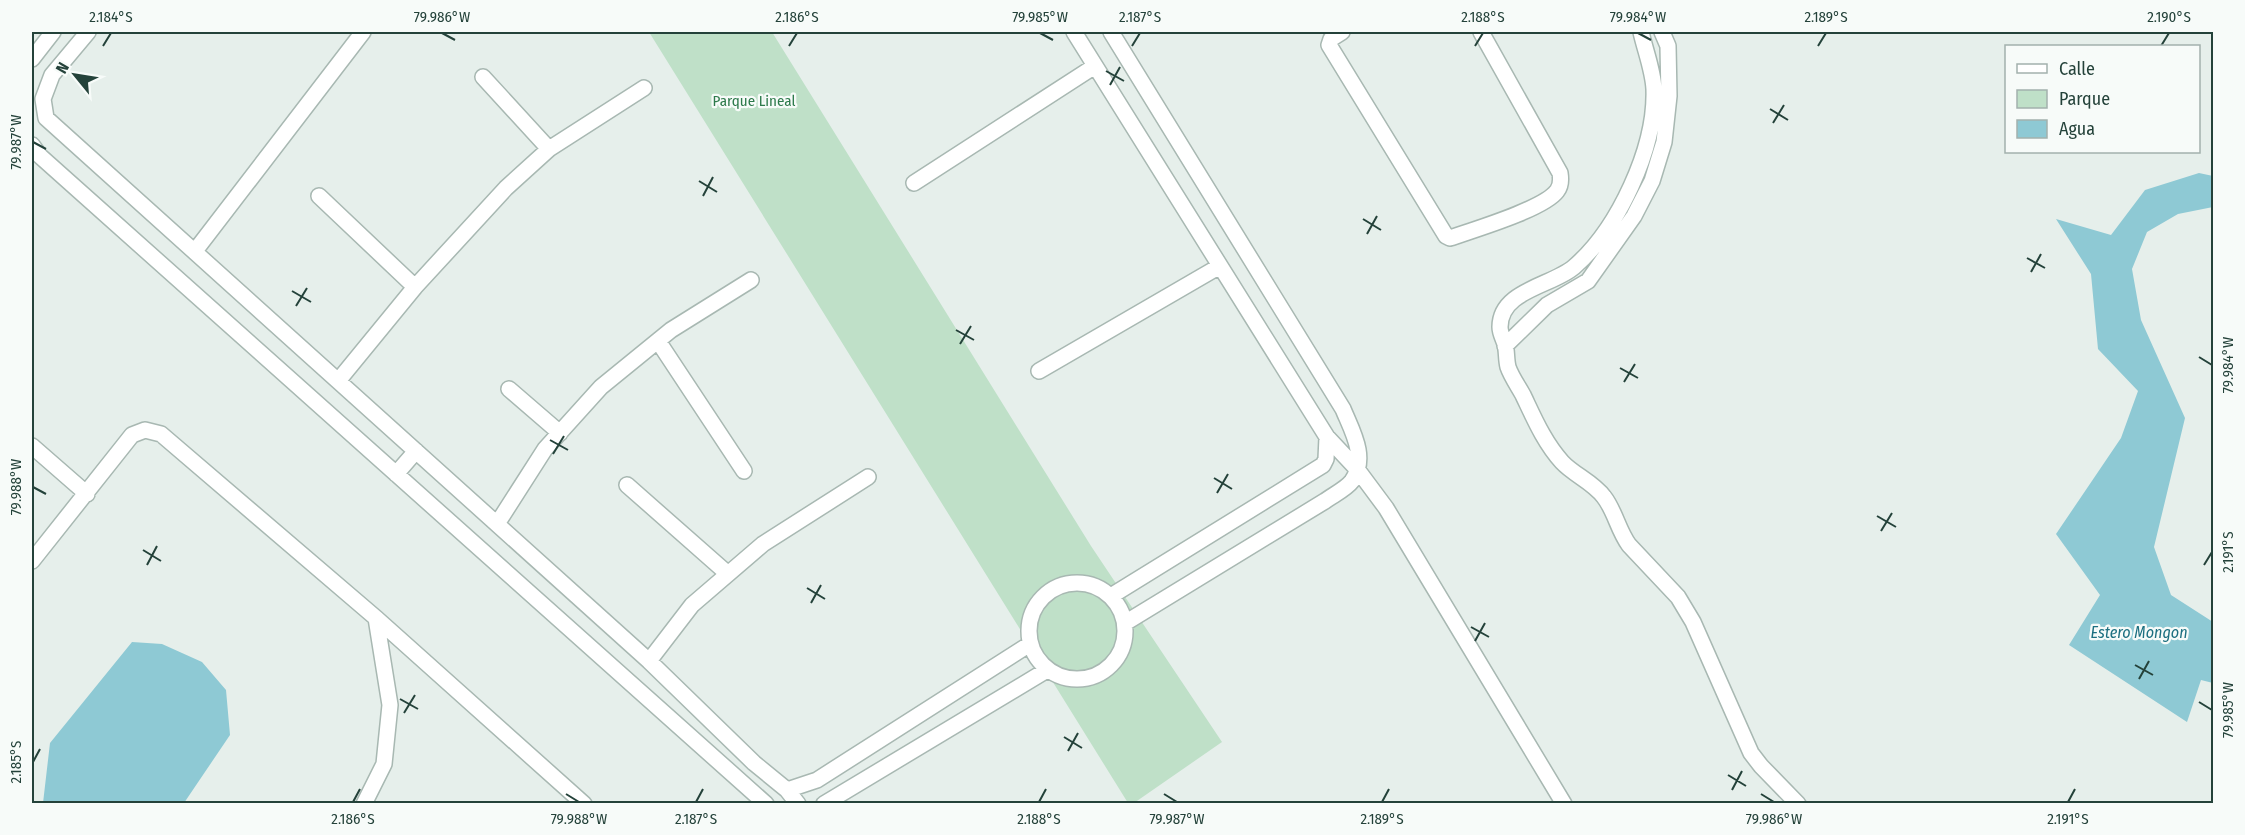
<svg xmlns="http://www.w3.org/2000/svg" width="2245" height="835" font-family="'Fira Sans Condensed',sans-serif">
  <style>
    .green { fill: #bfe0c8 }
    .water { fill: #8ec9d4 }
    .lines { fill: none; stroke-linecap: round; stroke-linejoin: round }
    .street-casing { stroke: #a8b8b2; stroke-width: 18 }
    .street { stroke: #fff; stroke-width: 15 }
    .ticks { fill: none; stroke: #24423a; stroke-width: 2 }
    .labels { text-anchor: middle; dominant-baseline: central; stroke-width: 4.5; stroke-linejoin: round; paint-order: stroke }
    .park-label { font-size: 15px; fill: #2d7a4b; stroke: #f7fbf9 }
    .water-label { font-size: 16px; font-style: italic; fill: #1c6f80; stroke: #f7fbf9 }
    .neatline { fill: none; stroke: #24423a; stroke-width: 2 }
    .ticks-label { font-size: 15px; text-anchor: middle; fill: #24423a }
  </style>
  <rect width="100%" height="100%" fill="#e6efeb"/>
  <path class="green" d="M649,32H772L1091,546L1222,742L1134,803H1128Z"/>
  <path class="water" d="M2199,173L2213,176V207L2178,214L2147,232L2132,269L2141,320L2185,418L2154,547L2171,595L2213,622V683L2201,680L2187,722L2069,645L2100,595L2056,534L2121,438L2138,391L2098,349L2091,274L2056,219L2111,235L2145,190Z
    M132,642L162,644L202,662L226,690L230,735L184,803H43L50,743Z"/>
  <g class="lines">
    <g class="street-casing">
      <path id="street" d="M88,32L52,75L43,99L46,118L649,661L754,763L787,790L817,780L1030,644
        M1074,32L1327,437L1326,459L1323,465L1111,596
        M1111,32L1343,409C1352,431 1368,457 1352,481C1346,489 1333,495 1325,501L1125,623
        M1342,32L1331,39L1329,45L1446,236L1450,238C1473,230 1544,209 1557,191C1561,186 1561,179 1560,173L1481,32
        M1641,32C1645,50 1653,70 1654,89C1656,148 1618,229 1574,267C1552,286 1500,290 1500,327C1500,333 1503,338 1505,344C1507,351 1506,359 1508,367C1511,376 1518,386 1523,395C1534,418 1544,442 1562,462C1574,475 1593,482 1604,497C1615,511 1618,530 1629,545L1678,597L1693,622L1751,753L1761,766L1798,804
        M32,59L53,32
        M483,77L549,149
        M32,145L40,156L766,804
        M914,183L1095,66
        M319,196L415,287
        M195,251L363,32
        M658,341L744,471
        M1505,346L1547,305L1588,281L1634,216L1652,181L1664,142L1669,96L1668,46L1662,32
        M1039,371L1220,266
        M338,381L415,287L506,188L549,149L644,88
        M509,389L560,433
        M1327,437L1357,469L1386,508L1564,804
        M32,446L87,494
        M396,474L416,451
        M627,485L728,574
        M497,524L545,449L601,387L671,330L751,280
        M32,561L132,435L145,430L161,434L376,618L584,804
        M1029 631a48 48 0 1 1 96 0a48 48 0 1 1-96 0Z
        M649,661L692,605L763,544L868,477
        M787,790L798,804
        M364,804L384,764L390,705L376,618
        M824,804L1047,670"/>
    </g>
    <use href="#street" class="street"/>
  </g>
  <path class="ticks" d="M442,33L455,40M1040,33L1053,40M1638,33L1651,40M103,46L111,33M789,46L797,33M1132,46L1140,33M1475,46L1483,33M1818,46L1826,33M2161,46L2169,33M1106,71L1124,81M1110,85L1120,67M1770,109L1788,120M1773,123L1784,105M33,142L46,149M699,181L717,192M703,196L713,177M1363,219L1381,230M1367,234L1377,216M2027,258L2045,268M2031,272L2041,254M292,291L311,302M296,306L307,288M956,330L974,340M960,344L971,326M2199,357L2212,365M1620,368L1638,378M1624,382L1635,364M550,440L568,450M553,454L564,436M1214,478L1232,489M33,487L46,494M1217,493L1228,474M1877,516L1896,527M1881,531L1892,513M143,550L161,561M147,565L157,546M2204,565L2212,552M807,588L825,599M811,603L821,585M1471,627L1489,637M1475,641L1485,623M2135,665L2153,675M2139,679L2149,661M400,699L418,709M2199,702L2212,710M404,713L415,695M1064,737L1082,748M1068,751L1078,733M33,762L40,749M1728,775L1746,786M1732,790L1742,771M566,794L579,802M1164,794L1177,802M1761,794L1774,802M353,802L360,789M696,802L703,789M1039,802L1046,789M1382,802L1389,789M2068,802L2075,789"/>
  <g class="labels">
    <g class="park-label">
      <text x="754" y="101">Parque Lineal</text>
    </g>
    <g class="water-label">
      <text x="2139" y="632">Estero Mongon</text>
    </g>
  </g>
  <rect width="2245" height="835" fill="none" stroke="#f7fbf9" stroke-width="66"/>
  <rect x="2005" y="45" width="195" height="108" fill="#f7fbf9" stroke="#a3b1ad" stroke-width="1.5"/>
  <rect x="2017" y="64" width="30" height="9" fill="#ffffff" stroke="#a3b1ad" stroke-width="1.5"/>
  <text x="2059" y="75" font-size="18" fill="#24423a">Calle</text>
  <rect x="2017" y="90" width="30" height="18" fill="#bfe0c8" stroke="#a3b1ad" stroke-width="1.5"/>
  <text x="2059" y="105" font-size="18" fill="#24423a">Parque</text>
  <rect x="2017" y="120" width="30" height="18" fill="#8ec9d4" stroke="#a3b1ad" stroke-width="1.5"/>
  <text x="2059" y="135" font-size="18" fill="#24423a">Agua</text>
  <g transform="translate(75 75) rotate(300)" stroke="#f7fbf9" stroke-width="4.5" paint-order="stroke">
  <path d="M0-4.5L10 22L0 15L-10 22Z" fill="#24423a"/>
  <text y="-9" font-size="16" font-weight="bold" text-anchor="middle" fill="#24423a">N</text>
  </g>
  <rect x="33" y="33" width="2179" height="769" class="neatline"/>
  <g class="ticks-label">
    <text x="111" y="22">2.184°S</text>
    <text x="442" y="22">79.986°W</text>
    <text x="797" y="22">2.186°S</text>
    <text x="1040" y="22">79.985°W</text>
    <text x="1140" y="22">2.187°S</text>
    <text x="1483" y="22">2.188°S</text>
    <text x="1638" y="22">79.984°W</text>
    <text x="1826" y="22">2.189°S</text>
    <text x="2169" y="22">2.190°S</text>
    <text transform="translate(16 142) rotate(-90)" y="5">79.987°W</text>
    <text transform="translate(2228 365) rotate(-90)" y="5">79.984°W</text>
    <text transform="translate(16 487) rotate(-90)" y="5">79.988°W</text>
    <text transform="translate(2228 552) rotate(-90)" y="5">2.191°S</text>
    <text transform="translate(2228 710) rotate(-90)" y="5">79.985°W</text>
    <text transform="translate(16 762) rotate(-90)" y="5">2.185°S</text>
    <text x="353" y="824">2.186°S</text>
    <text x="579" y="824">79.988°W</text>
    <text x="696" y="824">2.187°S</text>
    <text x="1039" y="824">2.188°S</text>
    <text x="1177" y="824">79.987°W</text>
    <text x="1382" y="824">2.189°S</text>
    <text x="1774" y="824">79.986°W</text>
    <text x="2068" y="824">2.191°S</text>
  </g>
</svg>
